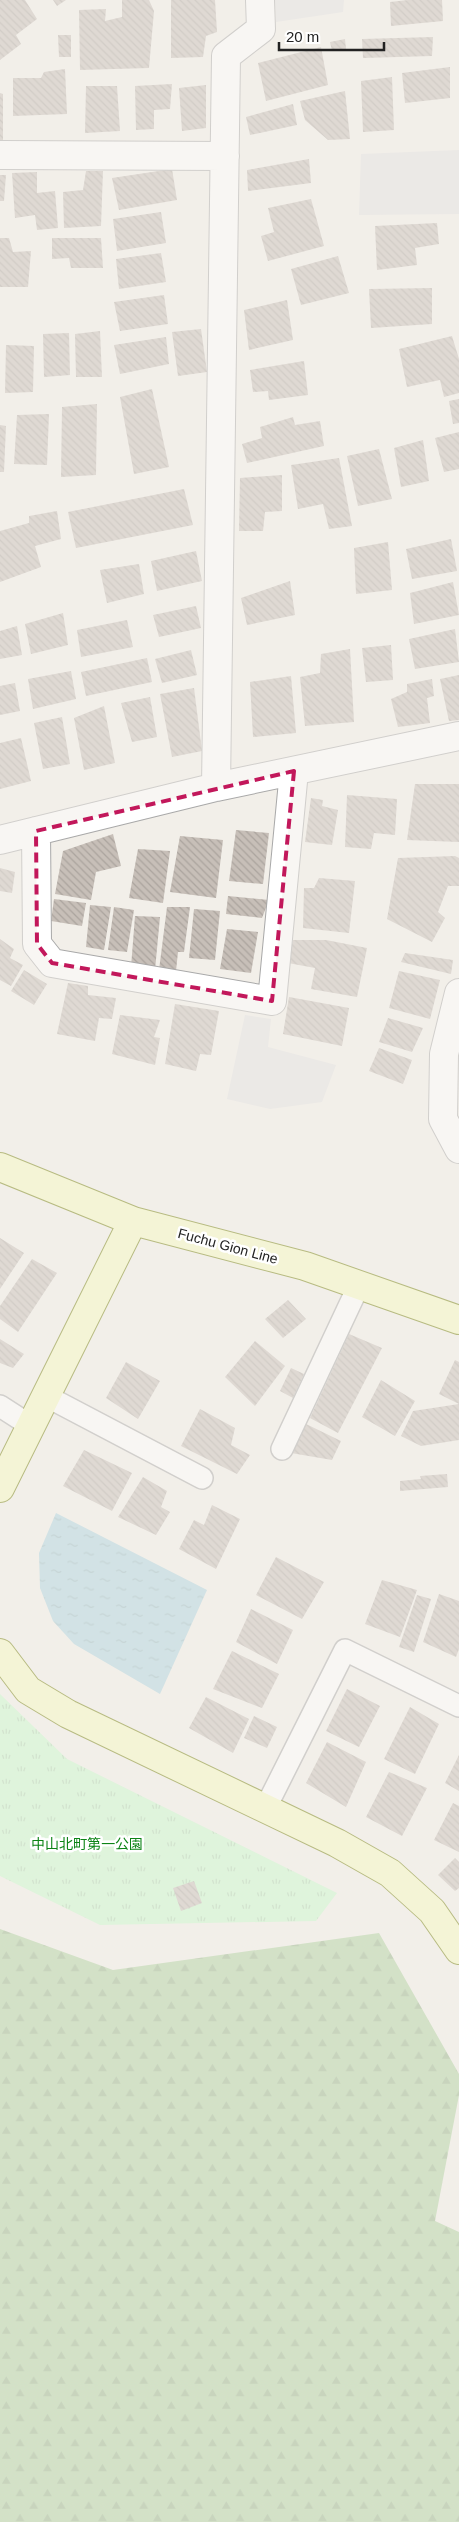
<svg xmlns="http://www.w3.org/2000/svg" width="459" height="2522" font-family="Helvetica,'Noto Sans JP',sans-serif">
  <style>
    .forest { fill: url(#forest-firs) }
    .park { fill: url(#park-tufts) }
    .parking { fill: #e2e2e2 }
    .water { fill: url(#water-ripples) }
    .building { fill: url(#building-back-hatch) }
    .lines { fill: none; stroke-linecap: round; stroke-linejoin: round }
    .lane-casing { stroke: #a9a9a9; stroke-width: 24 }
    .street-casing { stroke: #a9a9a9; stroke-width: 30 }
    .secondary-casing { stroke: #707d05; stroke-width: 30 }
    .lane { stroke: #fff; stroke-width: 21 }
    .street { stroke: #fff; stroke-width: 28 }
    .secondary { stroke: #f7fabf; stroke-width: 28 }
    .marked { fill: none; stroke: #c2185b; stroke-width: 4; stroke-dasharray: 10 6; stroke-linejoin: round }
    .labels { text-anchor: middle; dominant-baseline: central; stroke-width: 5; stroke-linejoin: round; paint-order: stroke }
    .street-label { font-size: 14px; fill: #222; stroke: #fff }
    .park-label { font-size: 14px; fill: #0c8416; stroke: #fff }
  </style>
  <defs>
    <pattern id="forest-firs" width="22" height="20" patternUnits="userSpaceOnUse" patternTransform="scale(1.25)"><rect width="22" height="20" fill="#add19e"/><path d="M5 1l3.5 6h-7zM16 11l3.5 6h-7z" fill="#95b388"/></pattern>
    <pattern id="park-tufts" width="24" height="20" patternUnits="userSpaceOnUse" patternTransform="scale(1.25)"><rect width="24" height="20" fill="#c8facc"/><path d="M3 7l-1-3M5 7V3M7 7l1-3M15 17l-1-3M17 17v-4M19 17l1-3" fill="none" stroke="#acd6af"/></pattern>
    <pattern id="water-ripples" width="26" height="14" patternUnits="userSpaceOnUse" patternTransform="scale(1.25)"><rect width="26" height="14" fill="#aad3df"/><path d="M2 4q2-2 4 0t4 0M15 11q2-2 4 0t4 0" fill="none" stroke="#92b5bf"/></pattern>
    <pattern id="building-back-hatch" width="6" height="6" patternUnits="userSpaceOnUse" patternTransform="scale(1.25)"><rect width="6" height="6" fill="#c7bfb8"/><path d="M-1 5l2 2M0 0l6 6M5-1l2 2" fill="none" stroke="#aba49e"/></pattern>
  </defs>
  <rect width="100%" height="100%" fill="#f2efe9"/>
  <path class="forest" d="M0,1929L113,1970L379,1933L459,2074V2095L435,2221L459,2232V2522H0Z"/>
  <path class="park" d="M0,1694L67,1759L337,1893L316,1921L100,1925L0,1876Z"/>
  <path class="parking" d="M275,0H344L343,12L276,22Z
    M459,150V214L359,215L361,154Z
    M245,1015L271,1019L268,1047L336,1065L322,1102L270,1109L227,1099Z"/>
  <path class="water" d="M56,1513L207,1590L160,1694L74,1644L53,1621L40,1588L39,1553Z"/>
  <path class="building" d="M0,0H25L37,19L16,35L21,44L0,60Z
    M53,0H66L57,6Z
    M122,0H149L154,11L149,68L80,70L79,10L106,9L105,21L122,17Z
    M171,0H215L217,32L206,36L203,57L171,58Z
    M408,0H442L443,21L391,26L390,2Z
    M58,35H71V57H59Z
    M433,37L432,56L363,58L362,39Z
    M345,39L346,49L332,51L330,42Z
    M321,47L328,85L266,101L258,63Z
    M450,67V98L405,103L402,73Z
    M65,69L67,114L13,116V78H41L44,72Z
    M392,77L394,130L363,132L361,81Z
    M172,84L170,109L154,110V129L136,130L135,86Z
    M206,85V128L182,131L179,88Z
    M86,86H117L120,131L85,133Z
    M345,91L350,139L328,140L305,120L300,101Z
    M0,93L3,94V141H0Z
    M293,104L297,125L250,135L246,117Z
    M309,159L311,183L248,191L247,170Z
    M172,169L177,200L119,210L112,178Z
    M86,171H103L101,226L64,228L63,192L83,190Z
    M37,172V193L55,191L58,228L37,230L35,215L15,218L12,173Z
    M0,175H6L4,201H0Z
    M311,199L324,246L268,261L261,236L274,232L268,208Z
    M161,212L166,243L117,251L113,219Z
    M437,223L439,244L415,248L417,265L377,270L375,226Z
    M0,238H9L13,252L31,251L28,287H0Z
    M52,238H101L103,268H71L69,258L52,259Z
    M161,253L166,282L119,289L116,259Z
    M338,256L349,293L301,305L291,269Z
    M432,288V324L371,328L369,289Z
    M164,295L168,324L120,331L114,302Z
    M287,300L293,340L249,350L244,310Z
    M201,329L207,372L178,376L172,332Z
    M100,331L102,377H76L75,334Z
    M69,333L70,375L44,377L43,334Z
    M452,336L459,359V393L444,397L440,380L407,387L399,349Z
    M166,337L169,364L120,374L114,345Z
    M6,345L34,346L33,392L5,393Z
    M304,361L308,395L269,400L268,391L253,392L250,370Z
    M152,389L169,467L134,474L120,397Z
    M459,399V423L453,424L449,401Z
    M97,404L96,475L61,477L62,407Z
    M49,414L47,465L14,464L17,415Z
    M293,417L295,425L320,421L324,446L247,463L242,444L262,438L260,427Z
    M0,425L6,426L4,472H0Z
    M459,432V469L444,472L435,438Z
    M423,440L429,481L401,487L394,448Z
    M379,449L392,499L358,506L347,456Z
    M339,458L352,526L329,529L323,504L298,509L291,465Z
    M282,475V511L265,512L263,531H239L240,478Z
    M184,489L193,525L76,548L68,512Z
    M57,511L61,539L35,546L41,567L0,582V531L29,523V516Z
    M451,539L457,571L412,579L406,549Z
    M388,542L392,590L356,594L354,548Z
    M196,551L202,581L157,591L151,561Z
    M139,564L144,594L107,603L100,570Z
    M290,581L295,615L247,625L241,598Z
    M453,582L459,615L414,624L410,593Z
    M196,606L201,628L159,637L153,615Z
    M63,613L68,645L31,654L25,624Z
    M127,620L133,647L81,657L77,630Z
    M17,626L22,655L0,659V631Z
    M455,629L459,662L415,669L409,639Z
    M391,645L393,680L366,682L362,648Z
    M350,649L354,722L305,726L300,677L320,673L321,654Z
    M191,650L197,675L162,683L155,659Z
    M147,658L152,682L86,696L81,672Z
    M71,671L76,699L33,709L28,679Z
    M459,675V720L449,721L440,679Z
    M291,676L296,733L253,737L250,682Z
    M432,679L434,696L427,698L430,723L398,727L391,699L407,692V684Z
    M15,683L20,711L0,715V686Z
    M194,688L202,751L172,757L160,694Z
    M150,697L157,737L132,742L121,703Z
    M104,706L115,763L84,770L74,718Z
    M62,717L70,764L43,769L34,723Z
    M21,738L31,781L0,789V743Z
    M415,784H459V842L407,840Z
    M347,795L397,799L395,835L374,833L371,849L345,847Z
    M311,798L323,800L322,806L338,810L332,845L305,842Z
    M236,830L269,833L263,884L229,881Z
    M113,834L121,866L96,872L91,900L55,894L63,851Z
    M180,836L223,840L216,898L170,892Z
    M138,849L170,851L163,903L129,898Z
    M455,856L459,858V886H448L438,912L445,918L432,942L387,919L398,858Z
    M0,868L15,872L12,893L0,891Z
    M319,878L355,881L349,933L303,928L304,888H314Z
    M228,896L269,900L262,918L226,914Z
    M54,899L86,903L82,926L51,921Z
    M90,905L111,907L104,950L86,947Z
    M114,907L134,910L127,952L108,950Z
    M167,907H190L184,952H178L176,971L159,970Z
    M194,909L220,911L215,960L189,958Z
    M135,916L160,917L155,970L131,967Z
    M227,929L258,932L251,973L220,969Z
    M0,939L14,949L10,958L23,965L11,986L0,980Z
    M293,940H326L367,948L357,997L311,989L315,968L288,963Z
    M405,953L453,960L451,974L401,962Z
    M24,970L47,984L34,1005L11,991Z
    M399,971L440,980L430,1019L389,1008Z
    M68,983L88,986V995L116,998L112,1019L99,1018L95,1041L57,1034Z
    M289,997L349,1008L342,1046L283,1034Z
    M175,1004L219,1011L211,1055L200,1054L196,1071L165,1064Z
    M120,1015L160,1020L154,1037L160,1038L155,1065L112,1054Z
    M388,1018L423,1028L412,1052L379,1042Z
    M379,1048L412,1060L403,1084L369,1071Z
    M0,1238L24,1253L0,1289Z
    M32,1259L57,1273L18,1332L0,1319V1306Z
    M288,1300L306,1319L283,1338L265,1319Z
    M349,1334L382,1348L338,1433L310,1418Z
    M0,1339L24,1354L13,1368L0,1363Z
    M255,1341L285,1366L255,1406L225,1377Z
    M455,1360L459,1362V1404L439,1394Z
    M126,1362L160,1381L138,1419L106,1398Z
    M291,1368L304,1374L293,1398L280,1391Z
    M381,1380L415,1401L395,1436L362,1417Z
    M459,1404V1440L421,1446L401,1436L413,1411Z
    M200,1409L235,1428L231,1445L250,1455L237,1474L181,1446Z
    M304,1423L341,1441L332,1460L291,1453Z
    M84,1450L132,1473L112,1511L63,1486Z
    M447,1474L448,1487L400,1491V1481L421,1479L420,1476Z
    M143,1477L167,1491L161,1507L170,1512L156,1535L118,1517Z
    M212,1505L240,1519L216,1569L179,1549L194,1520L204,1525Z
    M276,1557L324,1582L302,1619L256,1595Z
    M382,1580L417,1590L400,1637L365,1624Z
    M439,1594L459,1601V1649L456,1657L423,1642Z
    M417,1595L431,1599L414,1652L399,1647Z
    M251,1609L293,1630L277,1664L236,1642Z
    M232,1651L279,1674L262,1708L213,1689Z
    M347,1689L380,1706L359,1747L326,1731Z
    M206,1697L249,1719L233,1753L189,1728Z
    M410,1707L439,1724L415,1774L384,1759Z
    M254,1716L277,1727L267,1748L244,1738Z
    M327,1742L366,1762L346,1807L306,1783Z
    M459,1755V1791L445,1783Z
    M389,1772L427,1788L402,1836L366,1817Z
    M453,1803L459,1806V1852L434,1840Z
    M455,1858L459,1862V1888L455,1891L438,1875Z
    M194,1881L202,1903L181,1911L173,1888Z"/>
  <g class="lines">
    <g class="lane-casing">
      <path id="lane" d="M46,1396L202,1478
        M0,1406L31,1426
        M282,1449L359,1285
        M265,1809L345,1650L459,1706"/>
    </g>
    <g class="street-casing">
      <path id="street" d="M0,155L225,156
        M216,787L226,56L261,29L260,0
        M36,831L37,944L52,963L272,1001L294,771
        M0,840L216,787L459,736
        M459,993L444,1054L443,1119L459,1149"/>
    </g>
    <g class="secondary-casing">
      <path id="secondary" d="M0,1167L133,1221L305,1266L459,1320
        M0,1488L133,1221
        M0,1653L28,1690L68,1714L337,1843L390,1873L432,1911L459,1950"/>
    </g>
    <use href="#lane" class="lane"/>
    <use href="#street" class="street"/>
    <use href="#secondary" class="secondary"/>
  </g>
  <path d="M0 0H459V2522H0ZM294,771L272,1001L52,963L37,944L36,831Z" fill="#f2efe9" fill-opacity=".55" fill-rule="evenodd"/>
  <path class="marked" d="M294,771L272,1001L52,963L37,944L36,831Z"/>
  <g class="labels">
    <g class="street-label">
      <text transform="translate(228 1246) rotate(15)">Fuchu Gion Line</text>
    </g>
    <g class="park-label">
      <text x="87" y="1844">中山北町第一公園</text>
    </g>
  </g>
  <path d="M279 42v8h105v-8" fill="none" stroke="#222222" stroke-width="2.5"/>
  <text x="286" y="42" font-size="15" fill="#222222" stroke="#ffffff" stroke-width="4" paint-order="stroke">20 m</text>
</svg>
